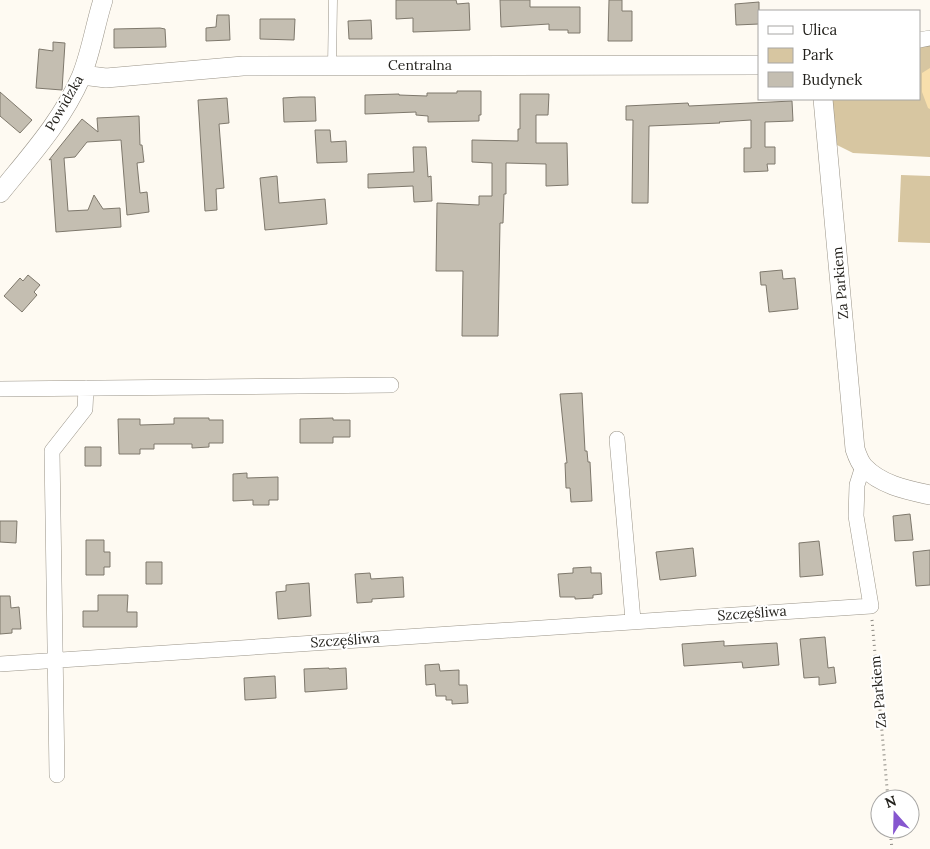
<svg xmlns="http://www.w3.org/2000/svg" width="930" height="849" font-family="Lora,serif">
  <style>
    .green { fill: #d7c6a1 }
    .water { fill: #f8dfac }
    .building { fill: #c4beb1; stroke: #7e786c }
    .lines { fill: none; stroke-linecap: round; stroke-linejoin: round }
    .service-casing { stroke: #9a9488; stroke-width: 9 }
    .minor-casing { stroke: #9a9488; stroke-width: 16 }
    .tertiary-casing { stroke: #9a9488; stroke-width: 20 }
    .path { stroke: #8d8a83; stroke-width: 3; stroke-dasharray: 1 4; stroke-linecap: butt }
    .service { stroke: #fff; stroke-width: 8 }
    .minor { stroke: #fff; stroke-width: 15 }
    .tertiary { stroke: #fff; stroke-width: 19 }
    .labels { text-anchor: middle; dominant-baseline: central; stroke-width: 4; stroke-linejoin: round; paint-order: stroke }
    .street-label { font-size: 14px; fill: #23211c; stroke: #fff }
  </style>
  <rect width="100%" height="100%" fill="#fefaf2"/>
  <path class="green" d="M930,44V157L853,153L837,145L832,99H919V46Z
    M901,175L930,176V243L898,242Z"/>
  <path class="water" d="M930,68V109L928,108L922,92V73Z"/>
  <path class="building" d="M396,0H456L457,4L469,3L470,30L413,32V18L396,19Z
    M500,0H530V7H580V33H568V30H549V24L501,27Z
    M609,0H622V11H632V41H608Z
    M759,2V24L736,25L735,4Z
    M217,15H229L230,40L206,41V28L216,27Z
    M260,19H295L294,40L260,39Z
    M371,20L372,39H349L348,21Z
    M160,28L165,29L166,47L114,48V29Z
    M53,42L65,43L62,90L36,88L39,49L53,51Z
    M457,91H481V115H479V121L428,122V116L416,115V112L365,114V95L399,94V95L427,96V93H457Z
    M0,92L32,120L20,133L0,116Z
    M520,94H549L548,115H536V143H567L568,185L546,186V164L506,163V194H504L503,223H500L498,336H462L463,271H436L437,203L479,205V196H492V163L472,162V140L518,141V129H520Z
    M300,97H315L316,121L284,122L283,98Z
    M227,98L229,123L219,124L224,188L216,189L217,210L205,211L198,100Z
    M792,101L793,121L765,122V147H775V164H767L768,171L744,172V148H751V120L719,122L720,123L649,126L648,203H632L633,120H626V106L688,103L689,106Z
    M139,116L140,145H142L144,162L137,163L140,193L147,192L149,212L127,215L121,140L87,142L75,157L64,158L68,211L88,210L94,195L103,209L120,208L121,227L56,232L51,159L49,160L82,119L98,132L97,118Z
    M315,130H330L331,142L346,141L347,162L317,163Z
    M413,147H426L428,177L431,176L432,201L414,202L413,186L368,188V174L414,172Z
    M277,176L279,203L325,199L327,224L265,230L260,178Z
    M782,270L783,279L795,278L798,309L769,312L766,285H761L760,272Z
    M28,275L40,285L34,292L37,295L22,312L4,296L20,278L23,281Z
    M582,393L585,451H587L588,462H590L592,501L571,502L570,488H566L565,463H567L560,394Z
    M174,418H209V420H223V443H209V447L192,448V444H154V449H140V454H119L118,419H140V425L174,424Z
    M333,418V420H350V437H333V443H300V419Z
    M85,447H101V466H85Z
    M247,473V478L278,477V500H269V505H253V500L233,501V474Z
    M910,514L913,540L895,541L893,516Z
    M0,521H17L16,543L0,542Z
    M86,540H104V552H110V567H104V575H86Z
    M819,541L823,575L800,577L799,543Z
    M693,548L696,576L660,580L656,552Z
    M930,550V585L916,586L913,552Z
    M146,562H162V584H146Z
    M591,567V573H601L602,594L593,595V598L575,599V597H560L558,574L573,573V568Z
    M370,573L371,579L403,577L404,597L372,599V602L357,603L355,574Z
    M309,583L311,616L278,619L276,592L286,591V585Z
    M98,595H128L127,612H137V627H83V611H98Z
    M0,596H10L11,608L19,607L21,629H12V633L0,634Z
    M825,637L828,668L834,667L836,683L819,685V677L804,678L800,639Z
    M724,641V646L777,643L779,665L743,668L742,662L684,666L682,644Z
    M439,664L440,671L459,670V685H467L468,703L452,704V700H446V696H436L435,684L426,685L425,665Z
    M329,668V669L346,668L347,689L305,692L304,669Z
    M275,676L276,698L245,700L244,678Z"/>
  <g class="lines">
    <g class="service-casing">
      <path id="service" d="M332,66L333,0"/>
    </g>
    <g class="minor-casing">
      <path id="minor" d="M919,40L930,38
        M0,389L391,385
        M617,439L633,620
        M0,664L871,606L856,516L857,485L863,466
        M57,775L52,451L85,409L86,388"/>
    </g>
    <g class="tertiary-casing">
      <path id="tertiary" d="M82,75L106,78L243,66L759,65
        M823,99L855,449C857,455 860,463 864,467C881,485 907,490 930,495
        M0,193C29,157 62,121 81,77C91,53 95,25 103,0"/>
    </g>
    <path class="path" d="M872,620L888,799
      M890,829L892,849"/>
    <use href="#service" class="service"/>
    <use href="#minor" class="minor"/>
    <use href="#tertiary" class="tertiary"/>
  </g>
  <g class="labels">
    <g class="street-label">
      <text x="420" y="65">Centralna</text>
      <text transform="translate(64 103) rotate(-60)">Powidzka</text>
      <text transform="translate(840 283) rotate(-95)">Za Parkiem</text>
      <text transform="translate(752 613) rotate(-4)">Szczęśliwa</text>
      <text transform="translate(345 640) rotate(-4)">Szczęśliwa</text>
      <text transform="translate(878 692) rotate(-95)">Za Parkiem</text>
    </g>
  </g>
  <rect x="758" y="10" width="162" height="90" fill="#ffffff" stroke="#a7a6a4"/>
  <rect x="768" y="26" width="25" height="8" fill="#ffffff" stroke="#a7a6a4"/>
  <text x="802" y="35" font-size="15" fill="#23211c">Ulica</text>
  <rect x="768" y="48" width="25" height="15" fill="#d7c6a1" stroke="#a7a6a4"/>
  <text x="802" y="60" font-size="15" fill="#23211c">Park</text>
  <rect x="768" y="72" width="25" height="15" fill="#c4beb1" stroke="#a7a6a4"/>
  <text x="802" y="85" font-size="15" fill="#23211c">Budynek</text>
  <g transform="translate(895 814) rotate(340)"><circle r="24" fill="#ffffff" stroke="#a7a6a4"/>
  <path d="M0-4L9 19L0 12L-9 19Z" fill="#8656cf"/>
  <text y="-8" font-size="14" font-weight="bold" text-anchor="middle" fill="#23211c">N</text>
  </g>
</svg>
